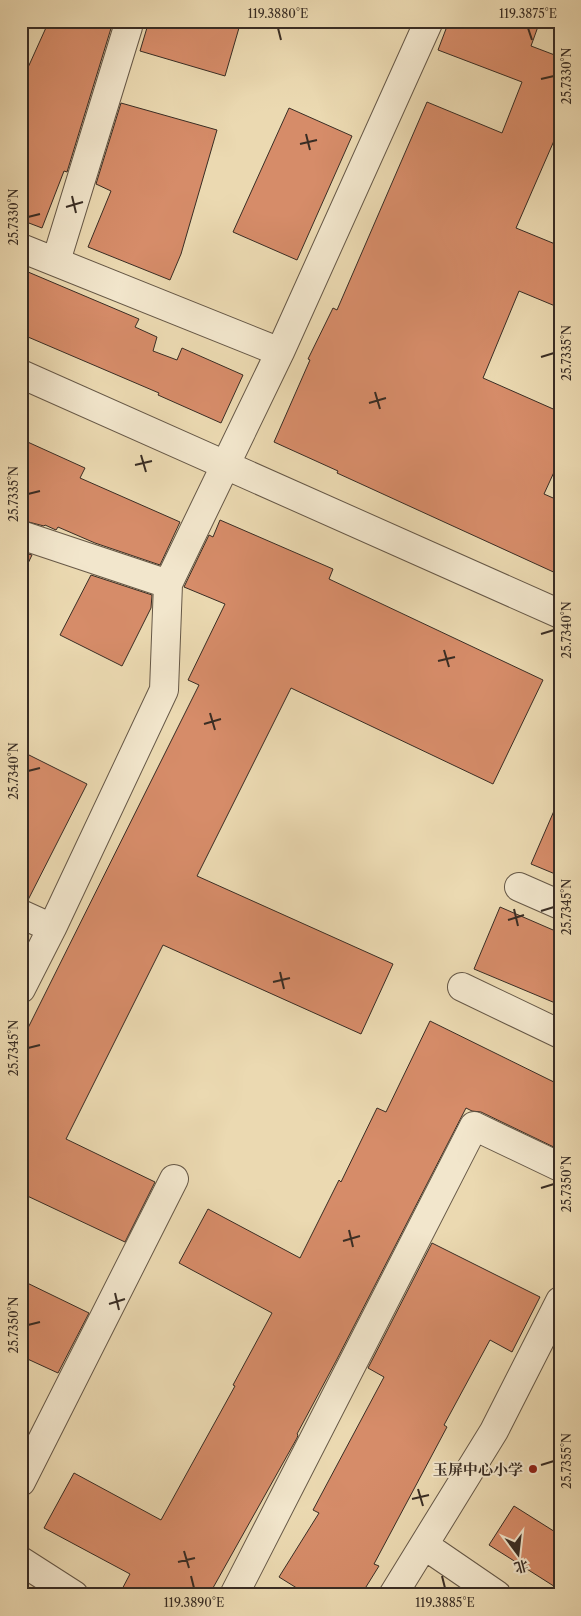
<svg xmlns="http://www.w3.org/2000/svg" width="581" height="1616" font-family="'Libre Caslon Text','Noto Serif SC',serif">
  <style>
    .building { fill: #d68c69; stroke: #392d24 }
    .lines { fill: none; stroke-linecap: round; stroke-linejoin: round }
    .minor-casing { stroke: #665847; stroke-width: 30 }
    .minor { stroke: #f2e6cc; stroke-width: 28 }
    .ticks { fill: none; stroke: #392d24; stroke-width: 2 }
    .poi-dot { fill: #8f2418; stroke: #f2e6cc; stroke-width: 2 }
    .labels { text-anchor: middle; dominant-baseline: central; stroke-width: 4; stroke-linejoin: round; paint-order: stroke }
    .poi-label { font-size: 15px; font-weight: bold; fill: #392d24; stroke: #f2e6cc; text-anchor: end }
    .neatline { fill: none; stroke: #392d24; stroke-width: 2 }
    .ticks-label { font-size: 12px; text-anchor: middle; fill: #392d24 }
  </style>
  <rect width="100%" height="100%" fill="#ebd9b1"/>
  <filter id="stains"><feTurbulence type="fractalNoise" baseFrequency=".004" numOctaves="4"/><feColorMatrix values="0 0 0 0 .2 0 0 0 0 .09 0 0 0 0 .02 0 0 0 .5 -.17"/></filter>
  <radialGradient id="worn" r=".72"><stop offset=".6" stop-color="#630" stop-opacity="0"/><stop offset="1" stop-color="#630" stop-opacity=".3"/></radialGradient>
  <path class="building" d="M49,21H112V25L67,172L64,171L42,228L21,220V83Z
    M149,21H241L225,76L140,51Z
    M449,21H540L531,46L560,57V127L516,228L560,246V308L519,291L483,378L560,412V459L544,494L560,501V575L337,473L338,471L274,442L310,360L308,359L333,308L337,310L427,102L502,133L522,82L438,50Z
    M121,103L217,130L181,254L170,280L88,247L111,191L96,184Z
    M289,108L352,136L297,260L233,232Z
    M21,269L139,319L135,327L157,337L153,351L177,360L182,348L243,375L221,423L158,395L159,393L21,334Z
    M21,439L85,468L80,478L180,522L160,565L95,543L58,527L56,530L45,525L44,526L21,520Z
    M220,520L333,569L329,579L543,680L493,784L291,688L197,876L393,964L361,1034L163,945L66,1139L155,1182L125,1242L21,1193V1042L199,685L188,680L225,604L184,587L209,535L213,537Z
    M21,552L32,555L21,578Z
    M91,575L152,595L151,608L122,666L60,635Z
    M21,751L87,784L28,900L21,899Z
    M560,797V876L531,864Z
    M500,907L560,933V1005L474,969Z
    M430,1021L560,1085V1150L481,1112L472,1111L466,1108L336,1361L297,1434L298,1435L297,1438L209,1595H119L130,1574L44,1528L74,1473L161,1520L235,1386L233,1385L272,1313L179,1263L208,1209L300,1258L339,1180L341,1182L377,1108L386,1112Z
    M432,1243L540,1297L512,1352L490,1340L444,1425L447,1427L374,1564L379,1566L361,1595H308L279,1577L319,1513L313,1510L384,1377L368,1368Z
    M21,1280L89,1313L58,1373L21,1356Z
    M514,1506L560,1535V1590L489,1545Z"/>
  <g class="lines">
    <g class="minor-casing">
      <path id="minor" d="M21,248L280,352
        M56,261L128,27V21
        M21,374L560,614
        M21,535L168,584
        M519,887L560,905
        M21,914L52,928
        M462,987L560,1034
        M21,989L52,928L164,690L168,584L280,352L429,21
        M21,1482L174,1179
        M424,1545L497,1595
        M21,1561L74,1595
        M234,1595L474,1126L560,1167
        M393,1595L494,1431L560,1301"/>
    </g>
    <use href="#minor" class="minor"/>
  </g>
  <path class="ticks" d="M278,28L281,40M528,28L532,40M541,79L554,76M306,134L310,150M300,144L317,140M72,196L76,213M66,207L83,202M28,217L40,214M541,357L554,353M375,392L380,409M369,403L386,398M141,455L146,472M135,465L152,461M28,494L40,491M541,634L554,630M444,650L449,667M438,661L455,657M210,713L215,730M204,724L221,719M28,771L40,768M514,909L518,926M541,911L554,907M508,920L524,915M280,972L284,989M273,982L290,978M28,1048L40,1045M541,1188L554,1184M349,1230L353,1247M343,1241L360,1236M115,1293L119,1310M109,1304L125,1299M28,1325L40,1322M541,1465L554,1461M418,1489L423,1506M412,1499L429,1495M184,1551L189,1568M178,1562L195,1558M191,1576L194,1588M442,1576L445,1588"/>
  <circle class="poi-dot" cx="533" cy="1469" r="5"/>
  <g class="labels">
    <g class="poi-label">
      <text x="523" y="1469">玉屏中心小学</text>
    </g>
  </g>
  <rect width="581" height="1616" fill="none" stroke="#ebd9b1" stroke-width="55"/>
  <g transform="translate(518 1554) rotate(165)" stroke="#f2e6cc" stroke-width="4" paint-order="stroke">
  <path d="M0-4L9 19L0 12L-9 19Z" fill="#392d24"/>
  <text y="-8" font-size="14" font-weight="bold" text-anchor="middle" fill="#392d24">北</text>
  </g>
  <rect x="28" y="28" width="526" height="1560" class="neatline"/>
  <g class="ticks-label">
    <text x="278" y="18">119.3880°E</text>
    <text x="528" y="18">119.3875°E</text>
    <text transform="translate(567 76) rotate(-90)" y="4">25.7330°N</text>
    <text transform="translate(14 217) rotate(-90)" y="4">25.7330°N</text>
    <text transform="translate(567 353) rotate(-90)" y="4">25.7335°N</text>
    <text transform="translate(14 494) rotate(-90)" y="4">25.7335°N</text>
    <text transform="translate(567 630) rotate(-90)" y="4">25.7340°N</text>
    <text transform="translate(14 771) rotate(-90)" y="4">25.7340°N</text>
    <text transform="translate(567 907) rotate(-90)" y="4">25.7345°N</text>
    <text transform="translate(14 1048) rotate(-90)" y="4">25.7345°N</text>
    <text transform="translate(567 1184) rotate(-90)" y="4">25.7350°N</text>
    <text transform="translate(14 1325) rotate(-90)" y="4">25.7350°N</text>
    <text transform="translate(567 1461) rotate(-90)" y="4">25.7355°N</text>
    <text x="194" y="1607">119.3890°E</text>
    <text x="445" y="1607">119.3885°E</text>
  </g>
  <rect width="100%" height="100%" filter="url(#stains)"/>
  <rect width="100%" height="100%" fill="url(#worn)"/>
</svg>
